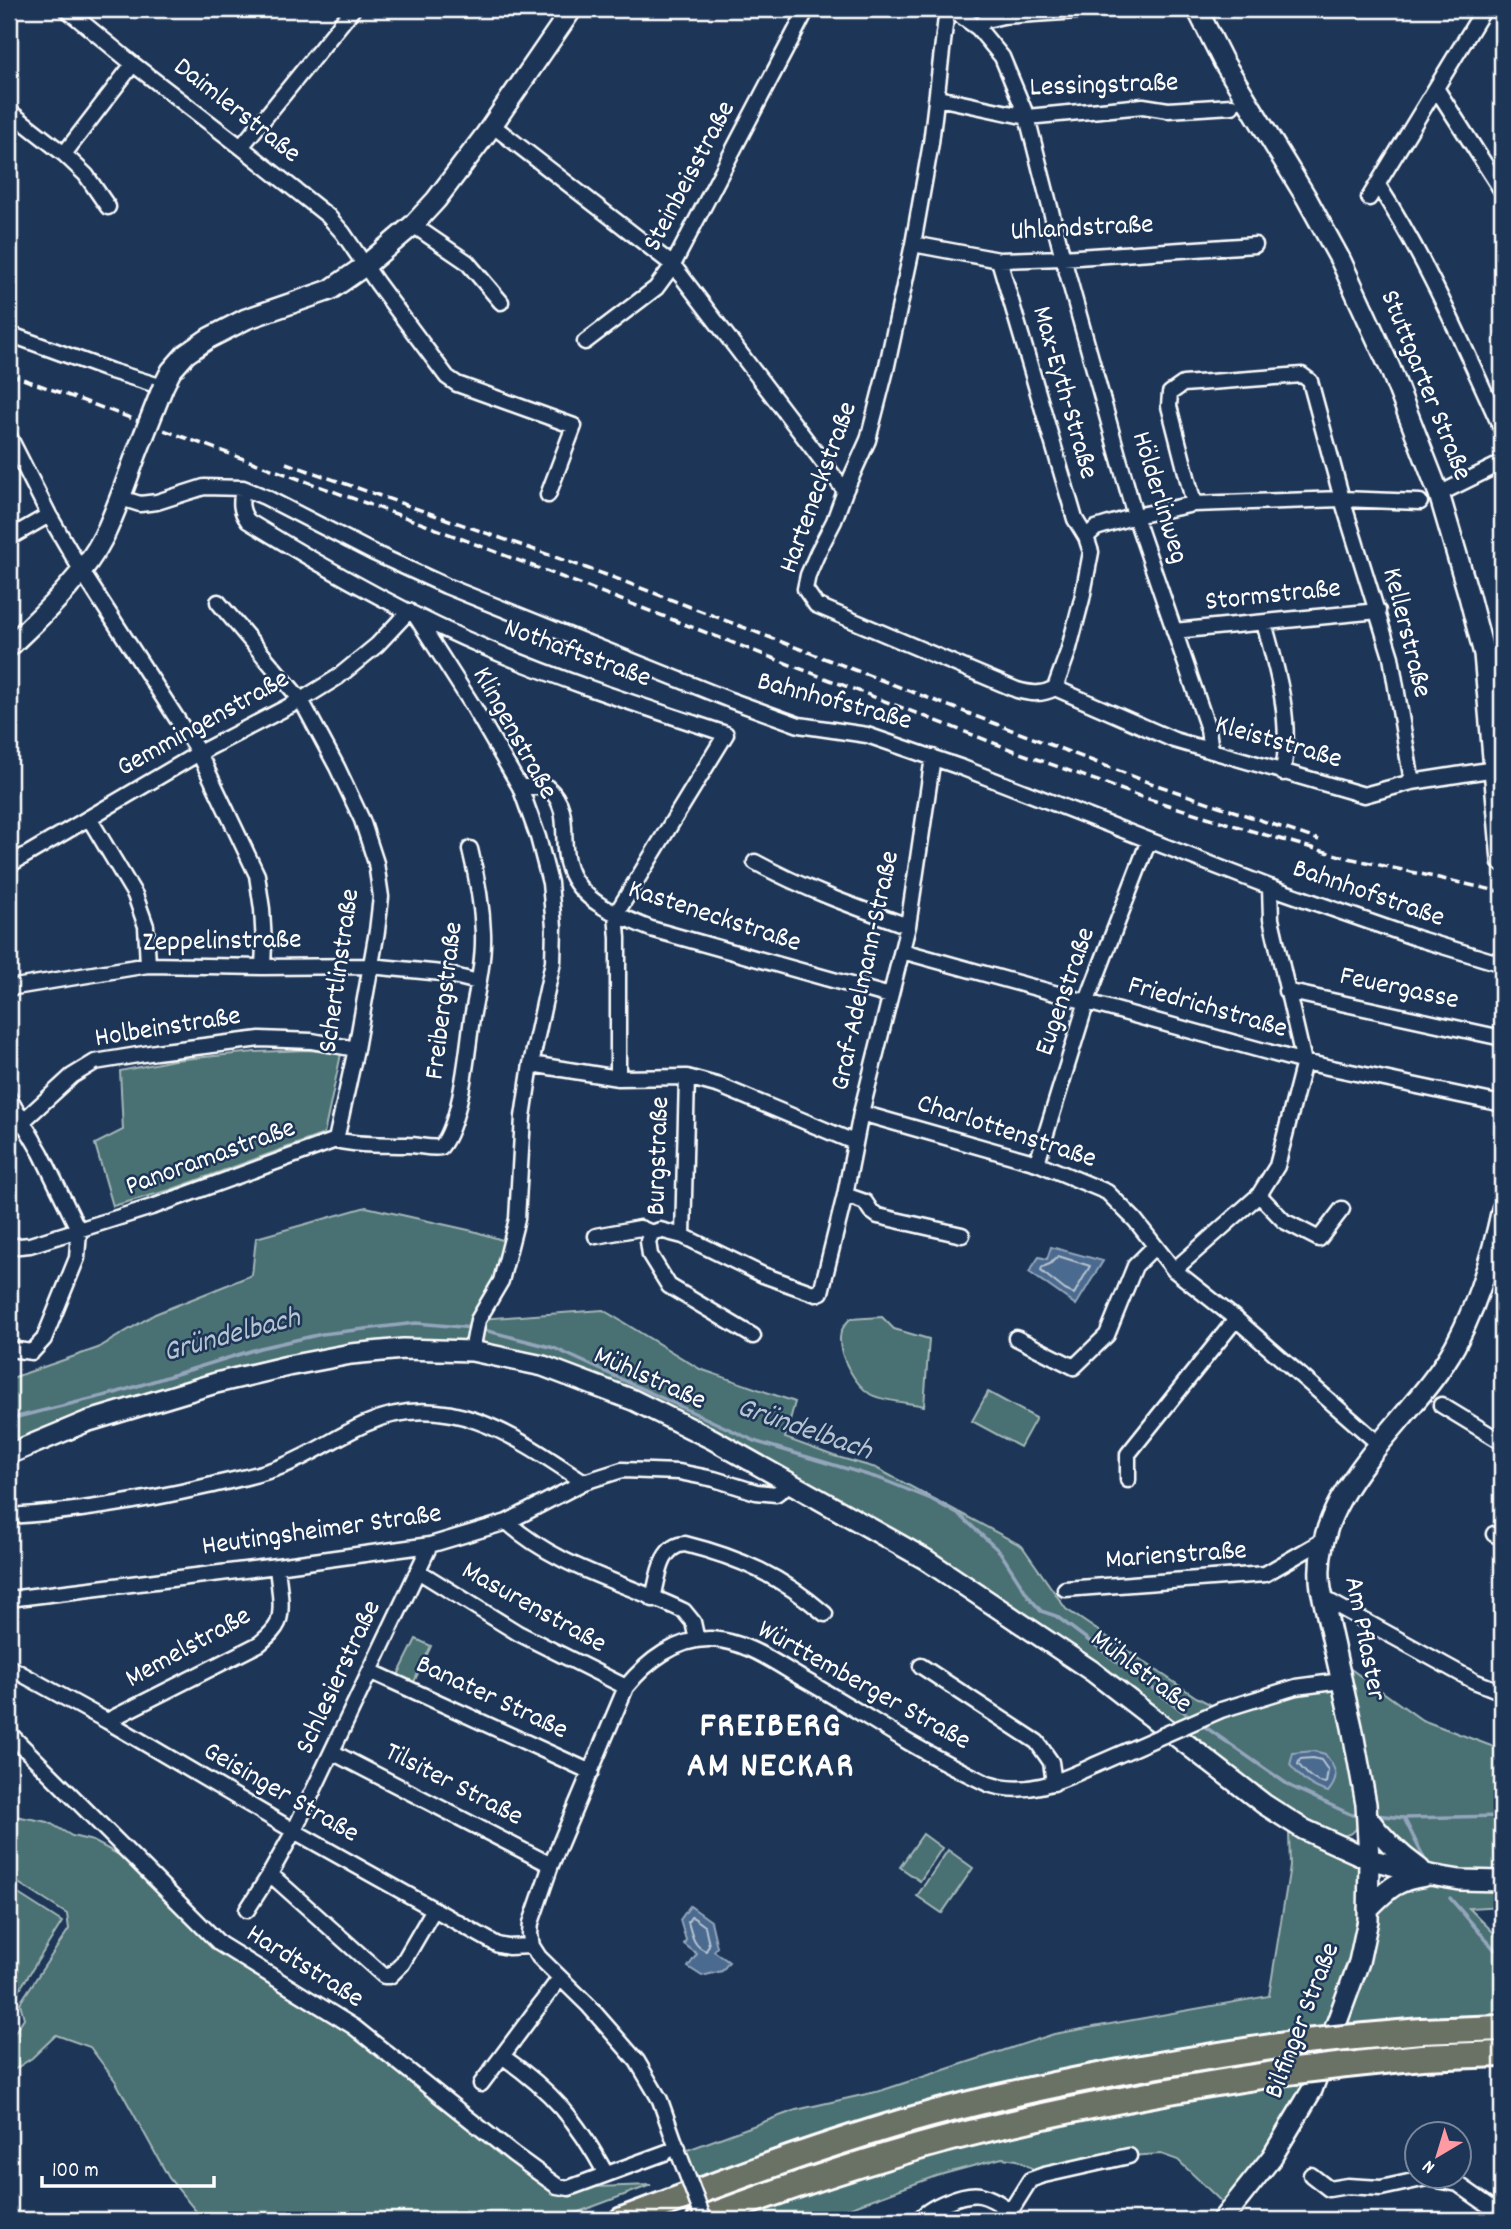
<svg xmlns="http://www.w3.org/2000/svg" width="1511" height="2229" font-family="Dekko,sans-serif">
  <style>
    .green { fill: #4a6f72; stroke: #a4b7b8; stroke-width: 2; fill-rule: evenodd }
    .water { fill: #4c6b8f; stroke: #94a6bc; stroke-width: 2 }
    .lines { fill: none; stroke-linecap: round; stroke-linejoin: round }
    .shore { stroke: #b7c4d2; stroke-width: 2 }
    .stream { stroke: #94a6bc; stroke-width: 3.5 }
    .street-casing { stroke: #fff; stroke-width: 19 }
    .secondary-casing { stroke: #fff; stroke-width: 24 }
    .highway-casing { stroke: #fff; stroke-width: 30 }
    .street { stroke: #1d3557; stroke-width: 14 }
    .secondary { stroke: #1d3557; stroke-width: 19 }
    .highway { stroke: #6b7165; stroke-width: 24 }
    .rail { stroke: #fff; stroke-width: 3.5; stroke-dasharray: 10 5; stroke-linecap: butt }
    .street-bridge-casing { stroke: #fff; stroke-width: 19; stroke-linecap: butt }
    .secondary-bridge-casing { stroke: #fff; stroke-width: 24; stroke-linecap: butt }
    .highway-bridge-casing { stroke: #fff; stroke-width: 30; stroke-linecap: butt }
    .street-bridge { stroke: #1d3557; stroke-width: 14 }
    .secondary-bridge { stroke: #1d3557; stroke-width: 19 }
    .highway-bridge { stroke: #6b7165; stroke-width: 24 }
    .labels { text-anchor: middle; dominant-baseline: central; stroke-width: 5; stroke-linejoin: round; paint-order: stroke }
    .street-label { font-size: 28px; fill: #fff; stroke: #1d3557 }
    .water-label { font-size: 30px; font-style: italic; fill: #b7c4d2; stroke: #1d3557 }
    .district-label { font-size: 35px; font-weight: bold; letter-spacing: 2px; fill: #fff; stroke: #1d3557 }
  </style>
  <rect width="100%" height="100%" fill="#1d3557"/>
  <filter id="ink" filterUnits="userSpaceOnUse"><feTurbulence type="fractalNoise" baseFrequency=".0143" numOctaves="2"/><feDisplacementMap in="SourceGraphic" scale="14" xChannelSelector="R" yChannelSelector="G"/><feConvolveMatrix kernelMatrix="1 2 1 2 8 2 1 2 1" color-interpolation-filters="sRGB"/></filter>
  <g filter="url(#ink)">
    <path class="green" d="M308,1050L341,1054L324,1134L170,1190L113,1206L95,1144L123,1130L120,1071L174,1060L255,1052Z
      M366,1207L473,1231L512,1243L479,1319L603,1310L700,1369L795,1402L785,1438L834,1456L876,1468L1022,1546L1066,1609L1196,1697L1221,1710L1341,1681L1345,1665L1422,1720L1502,1750V1906L1469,1908L1502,1941V2028L1334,2039L1312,2090L1230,2210L1178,2160L1161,2154L1129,2156L1044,2175L1017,2160L1002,2158L936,2176L816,2220H704L679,2153L796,2110L880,2091L1054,2034L1269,1996L1290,1866L1289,1832L1301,1830L1264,1804L1202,1741L1092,1671L712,1439L517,1360L351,1354L9,1449V1379L98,1348L155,1314L252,1275L256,1238ZM1368,1817L1429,1875L1369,1908V1859L1329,1841L1352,1833Z
      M882,1317L894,1329L929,1339L924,1406C911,1403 881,1401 870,1394C855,1384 839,1357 840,1338C840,1330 845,1324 850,1319Z
      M988,1392L1036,1418L1020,1447L972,1421Z
      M416,1639L431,1646L413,1684L397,1677Z
      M9,1812L15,1816L48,1822L72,1836L93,1841L144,1868L185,1911L569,2188L651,2185L557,2220H203L169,2178L116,2082L90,2047L56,2035L32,2058L9,2073V2041L24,2018L20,2003L69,1929L67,1914L9,1877Z
      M923,1834L942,1848L920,1881L900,1867Z
      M948,1850L973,1868L942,1913L917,1896Z
      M9,1888L62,1922L11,2003L9,2002Z"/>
    <path class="water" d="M1051,1247L1103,1261L1076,1305L1029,1272L1039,1257L1047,1259Z
      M1314,1751L1325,1754C1335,1767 1341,1777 1328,1792C1310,1787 1302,1779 1290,1765L1293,1753Z
      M690,1906L711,1921L717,1947L714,1951L729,1962L722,1971L702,1976L688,1967L697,1954L684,1944L686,1940L680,1920Z"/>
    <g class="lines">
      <path class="shore" d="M1058,1256L1090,1266L1074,1294L1065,1290L1041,1271L1042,1267L1050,1264Z
        M1313,1758L1321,1760L1328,1770L1326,1783C1313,1782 1306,1773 1298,1764L1300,1759Z
        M691,1917L694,1918L705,1926L709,1945L706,1951C693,1946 692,1935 688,1922Z"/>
      <path class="stream" d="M480,1329L554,1348L757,1442L881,1479L931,1499L961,1516L1000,1552L1029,1597L1041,1611L1056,1616L1192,1718
        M9,1419L115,1393L260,1348L322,1334L416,1323L473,1328
        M1201,1724L1290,1786L1352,1815H1360
        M1375,1815L1404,1818L1502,1816
        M1404,1818L1427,1864
        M1450,1898L1495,1950"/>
      <g class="street-casing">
        <path id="street" d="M66,9L133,64L241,147L328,216L343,233L377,283L447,377L457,384L574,426L548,495
          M947,9L931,143L913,244L886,370L868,440L845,491L834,521L818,552L808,575L805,589L816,605L1017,690C1031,694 1042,695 1055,688
          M951,9L978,28L1002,57L1027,117L1063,258L1135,516L1208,729L1211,751
          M978,28L986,20L1003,16L1108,9
          M1436,88L1502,191
          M938,98L1027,117L1143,106L1168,110L1232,106
          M9,111L64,154L86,175L108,207
          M492,125L673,265L845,491
          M241,147L353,9
          M64,154L133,64
          M1378,185C1428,262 1464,347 1502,430
          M1369,198L1484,9
          M413,225L467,262L501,302
          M913,244L999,260L1063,258L1255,245
          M999,260L1075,519L1086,537L1091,552L1082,599L1068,652L1055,688
          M9,334L111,371L163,387
          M585,342L656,288L673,265L807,9
          M9,436L49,515L81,570L199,753L257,875L262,909L264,944L263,967
          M243,488C241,501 239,509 248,521C326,569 407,615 491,650C568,683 648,708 726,734L616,914L618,938V1078
          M1439,494L1502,463
          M121,498L140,504L157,502L204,487L243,488L265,497L372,552L446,586L730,700L799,725L867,735L963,768L1270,887L1416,938L1502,964
          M1194,504L1169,406L1170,393L1183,384L1302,375L1310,381L1342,499L1391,657L1412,782
          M1086,537L1096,528L1135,516L1194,504L1342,499L1420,502
          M9,538L49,515
          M218,602L301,700L337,767L362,820L376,863L381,897L377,931L356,1049L336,1140
          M415,615L473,706L520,787L538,837L550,883L554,927L553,962L531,1064L523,1117L517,1219L501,1281L478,1320L472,1351
          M1264,623C1278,672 1292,721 1283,773
          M1174,631L1378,611
          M1055,688L1174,740L1364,795L1412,782L1495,769
          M520,787H547C574,810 558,840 569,869C581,903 622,917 651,929L890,996
          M89,818L135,895L146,926L148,965
          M755,862C804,889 855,907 908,926
          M9,865L199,753L301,700L338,677L377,645L409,611
          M902,951L1304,1062L1502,1104
          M9,988L148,965L263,967L370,966L442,973L478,982
          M1286,991L1502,1038
          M531,1064L618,1078L687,1077L720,1086L854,1142
          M9,1098L41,1153L79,1231
          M861,1113L1037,1163L1107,1192L1135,1220L1174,1270L1236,1319L1379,1444
          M9,1128L23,1121L72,1076L95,1062L156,1052L260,1039L312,1041L356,1049
          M1037,1163L1087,1001L1149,840
          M845,1195L865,1202L871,1211L878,1216L962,1235
          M1259,1195L1284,1221L1319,1239L1342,1209
          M652,1233L648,1241L650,1255L669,1286L753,1336
          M596,1236L640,1228L652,1233L660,1230L683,1236L763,1275L816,1294L821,1292L845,1195L861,1113L908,926L933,757
          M683,1236L687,1077
          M9,1247L30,1245L155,1206L336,1140C360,1146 384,1144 408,1145C420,1145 430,1149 441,1147C462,1120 467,1052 472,1018C477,990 484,961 483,933C482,904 477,877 470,849
          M1174,1270L1259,1195L1277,1166L1304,1062L1271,919L1270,887
          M1016,1338L1074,1367L1107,1335L1135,1266L1155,1246
          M9,1349L32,1352L44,1339L77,1258L79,1231
          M1441,1405L1502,1442
          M1128,1480V1454L1236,1319
          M9,1516C76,1512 143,1501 208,1486C232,1480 257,1476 280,1467C310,1456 336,1437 365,1424C447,1387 517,1437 584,1482
          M507,1522C558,1568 624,1582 684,1611L693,1622L697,1640
          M1494,1534L1502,1538
          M430,1545L294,1831L270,1874L384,1976H390L402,1964L434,1909
          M418,1571L518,1633L626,1687
          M1065,1589L1265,1574L1324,1540
          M1323,1598L1474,1681L1502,1692
          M9,1599L277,1566L430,1545L507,1522L584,1482L622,1470L679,1472L714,1479L756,1492L776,1494L792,1482
          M653,1599C658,1579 660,1545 685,1544C741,1558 782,1577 825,1614
          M921,1666L1037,1742L1051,1762L1054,1783
          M9,1667L107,1721L294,1831L498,1945L508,1947L532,1946
          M370,1671L591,1772
          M1221,1710L1296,1687L1341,1681
          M107,1721L259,1644C266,1638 274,1632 278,1623C284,1607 278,1583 277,1566
          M9,1733L220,1944L354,2027L513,2154L557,2186L569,2188L678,2148
          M332,1752L551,1865
          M247,1910L270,1874
          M560,1978L502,2056C552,2091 577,2120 606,2174
          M481,2084L502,2056
          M679,2154L660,2100L637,2061L588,2005L539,1957L532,1946L530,1934L531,1923L551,1865L626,1687C647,1661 677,1638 711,1639C746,1641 774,1662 803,1679C839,1699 873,1721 908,1742C934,1757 961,1771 988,1784C1027,1797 1060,1781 1095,1765
          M1311,2175L1329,2189L1347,2186L1381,2188L1427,2178L1458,2184L1502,2215
          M919,2220C928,2207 964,2192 980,2195C991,2197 1002,2205 1011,2211
          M1005,2220L1030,2180L1044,2175L1129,2156"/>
      </g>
      <g class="secondary-casing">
        <path id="secondary" d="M1197,9L1223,61L1306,197L1341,261L1390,368L1439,494L1469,596L1484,654L1502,861
          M163,387L171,371L186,354L209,338L246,319L330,290L366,265L413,225L436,200L486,134L572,9
          M9,647C42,615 83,578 104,536C120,503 130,468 144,435
          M9,1454L86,1422L216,1383L288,1366L351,1354L403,1349L472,1351L543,1366L633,1400L712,1439L925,1559L1092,1671L1264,1804L1303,1829L1369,1859L1430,1875L1460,1880L1502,1881
          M1367,1817C1382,1838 1399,1854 1420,1869
          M1368,1909C1388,1889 1396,1880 1425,1876
          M1222,2220L1272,2157L1312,2090L1359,1962L1368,1920L1369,1859L1366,1804L1352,1727L1321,1589C1307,1492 1414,1421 1455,1346C1478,1303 1492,1256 1502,1209"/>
      </g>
      <g class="highway-casing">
        <path id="highway" d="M1355,2037L1421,2031L1502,2028
          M1346,2065L1422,2057L1502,2054
          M622,2220C715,2185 808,2150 903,2122C1034,2084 1170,2062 1305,2042
          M700,2220C787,2187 876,2157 967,2134C1075,2107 1184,2087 1295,2071"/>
      </g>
      <use href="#street" class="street"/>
      <use href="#secondary" class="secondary"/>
      <use href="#highway" class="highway"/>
      <path class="rail" d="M9,374L418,522L1020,753L1139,796L1262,834L1348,858L1502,892
        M286,463L612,577L1145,781L1319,840"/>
      <g class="street-bridge-casing">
        <path id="street-bridge" d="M1095,1765L1221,1710
          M679,2154L704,2220"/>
      </g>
      <g class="secondary-bridge-casing">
        <path id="secondary-bridge" d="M144,435L163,387"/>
      </g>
      <g class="highway-bridge-casing">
        <path id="highway-bridge" d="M1305,2042L1355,2037
          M1295,2071L1346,2065"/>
      </g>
      <use href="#street-bridge" class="street-bridge"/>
      <use href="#secondary-bridge" class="secondary-bridge"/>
      <use href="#highway-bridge" class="highway-bridge"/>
    </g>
  </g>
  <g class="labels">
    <g class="street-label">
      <text transform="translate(1104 87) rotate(-2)">Lessingstraße</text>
      <text transform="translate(236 112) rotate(38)">Daimlerstraße</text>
      <text transform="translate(691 177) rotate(-62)">Steinbeisstraße</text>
      <text transform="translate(1082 230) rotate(-3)">Uhlandstraße</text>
      <text transform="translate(1424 386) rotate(68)">Stuttgarter Straße</text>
      <text transform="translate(1063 393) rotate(74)">Max-Eyth-Straße</text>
      <text transform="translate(820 488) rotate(-70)">Harteneckstraße</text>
      <text transform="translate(1158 498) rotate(73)">Hölderlinweg</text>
      <text transform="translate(1273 597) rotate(-6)">Stormstraße</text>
      <text transform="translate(1405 633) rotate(76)">Kellerstraße</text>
      <text transform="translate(577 655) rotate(20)">Nothaftstraße</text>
      <text transform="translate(834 703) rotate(15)">Bahnhofstraße</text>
      <text transform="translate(204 725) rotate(-29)">Gemmingenstraße</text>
      <text transform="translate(513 734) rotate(61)">Klingenstraße</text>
      <text transform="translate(1278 744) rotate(16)">Kleiststraße</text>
      <text transform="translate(1368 895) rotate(19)">Bahnhofstraße</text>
      <text transform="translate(714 918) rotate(18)">Kasteneckstraße</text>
      <text transform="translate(222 943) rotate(-1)">Zeppelinstraße</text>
      <text transform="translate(341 971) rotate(-82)">Schertlinstraße</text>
      <text transform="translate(867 971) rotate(-78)">Graf-Adelmann-Straße</text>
      <text transform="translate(1399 990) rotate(12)">Feuergasse</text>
      <text transform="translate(1067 992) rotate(-71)">Eugenstraße</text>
      <text transform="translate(446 1001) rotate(-83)">Freibergstraße</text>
      <text transform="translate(1207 1009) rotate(16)">Friedrichstraße</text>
      <text transform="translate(168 1029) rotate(-9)">Holbeinstraße</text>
      <text transform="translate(1006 1133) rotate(18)">Charlottenstraße</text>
      <text transform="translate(660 1156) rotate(-88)">Burgstraße</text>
      <text transform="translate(211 1159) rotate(-20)">Panoramastraße</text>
      <text transform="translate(649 1380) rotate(24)">Mühlstraße</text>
      <text transform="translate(322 1532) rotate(-8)">Heutingsheimer Straße</text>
      <text transform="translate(1176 1557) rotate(-4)">Marienstraße</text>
      <text transform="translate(533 1609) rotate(29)">Masurenstraße</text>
      <text transform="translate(1363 1639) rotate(79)">Am Pflaster</text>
      <text transform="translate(189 1649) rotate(-29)">Memelstraße</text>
      <text transform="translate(1140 1673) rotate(37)">Mühlstraße</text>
      <text transform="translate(340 1678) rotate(-65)">Schlesierstraße</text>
      <text transform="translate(863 1687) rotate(29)">Württemberger Straße</text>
      <text transform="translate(491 1699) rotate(25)">Banater Straße</text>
      <text transform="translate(453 1786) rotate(27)">Tilsiter Straße</text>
      <text transform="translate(280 1794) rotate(30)">Geisinger Straße</text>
      <text transform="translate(304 1968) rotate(32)">Hardtstraße</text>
      <text transform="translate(1304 2021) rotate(-69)">Bilfinger Straße</text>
    </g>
    <g class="water-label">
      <text transform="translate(232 1337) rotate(-15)">Gründelbach</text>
      <text transform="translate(804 1431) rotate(19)">Gründelbach</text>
    </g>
    <g class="district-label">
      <text x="771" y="1728">FREIBERG<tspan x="771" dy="40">AM NECKAR</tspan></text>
    </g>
  </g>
  <rect width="1511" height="2229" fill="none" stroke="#1d3557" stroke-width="35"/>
  <rect x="18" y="18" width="1476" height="2194" fill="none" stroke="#fff" stroke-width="2.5" filter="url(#ink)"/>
  <g transform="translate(1438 2155) rotate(218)"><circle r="33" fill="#1d3557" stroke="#77869a" stroke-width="2"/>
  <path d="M0-5L12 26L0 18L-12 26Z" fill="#ff9aa2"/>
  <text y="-10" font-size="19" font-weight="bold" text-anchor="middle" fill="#ffffff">N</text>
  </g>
  <path d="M42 2176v10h172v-10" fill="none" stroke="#ffffff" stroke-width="3.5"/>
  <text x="52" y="2176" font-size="21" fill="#ffffff" stroke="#1d3557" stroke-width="5" paint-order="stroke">100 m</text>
</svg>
